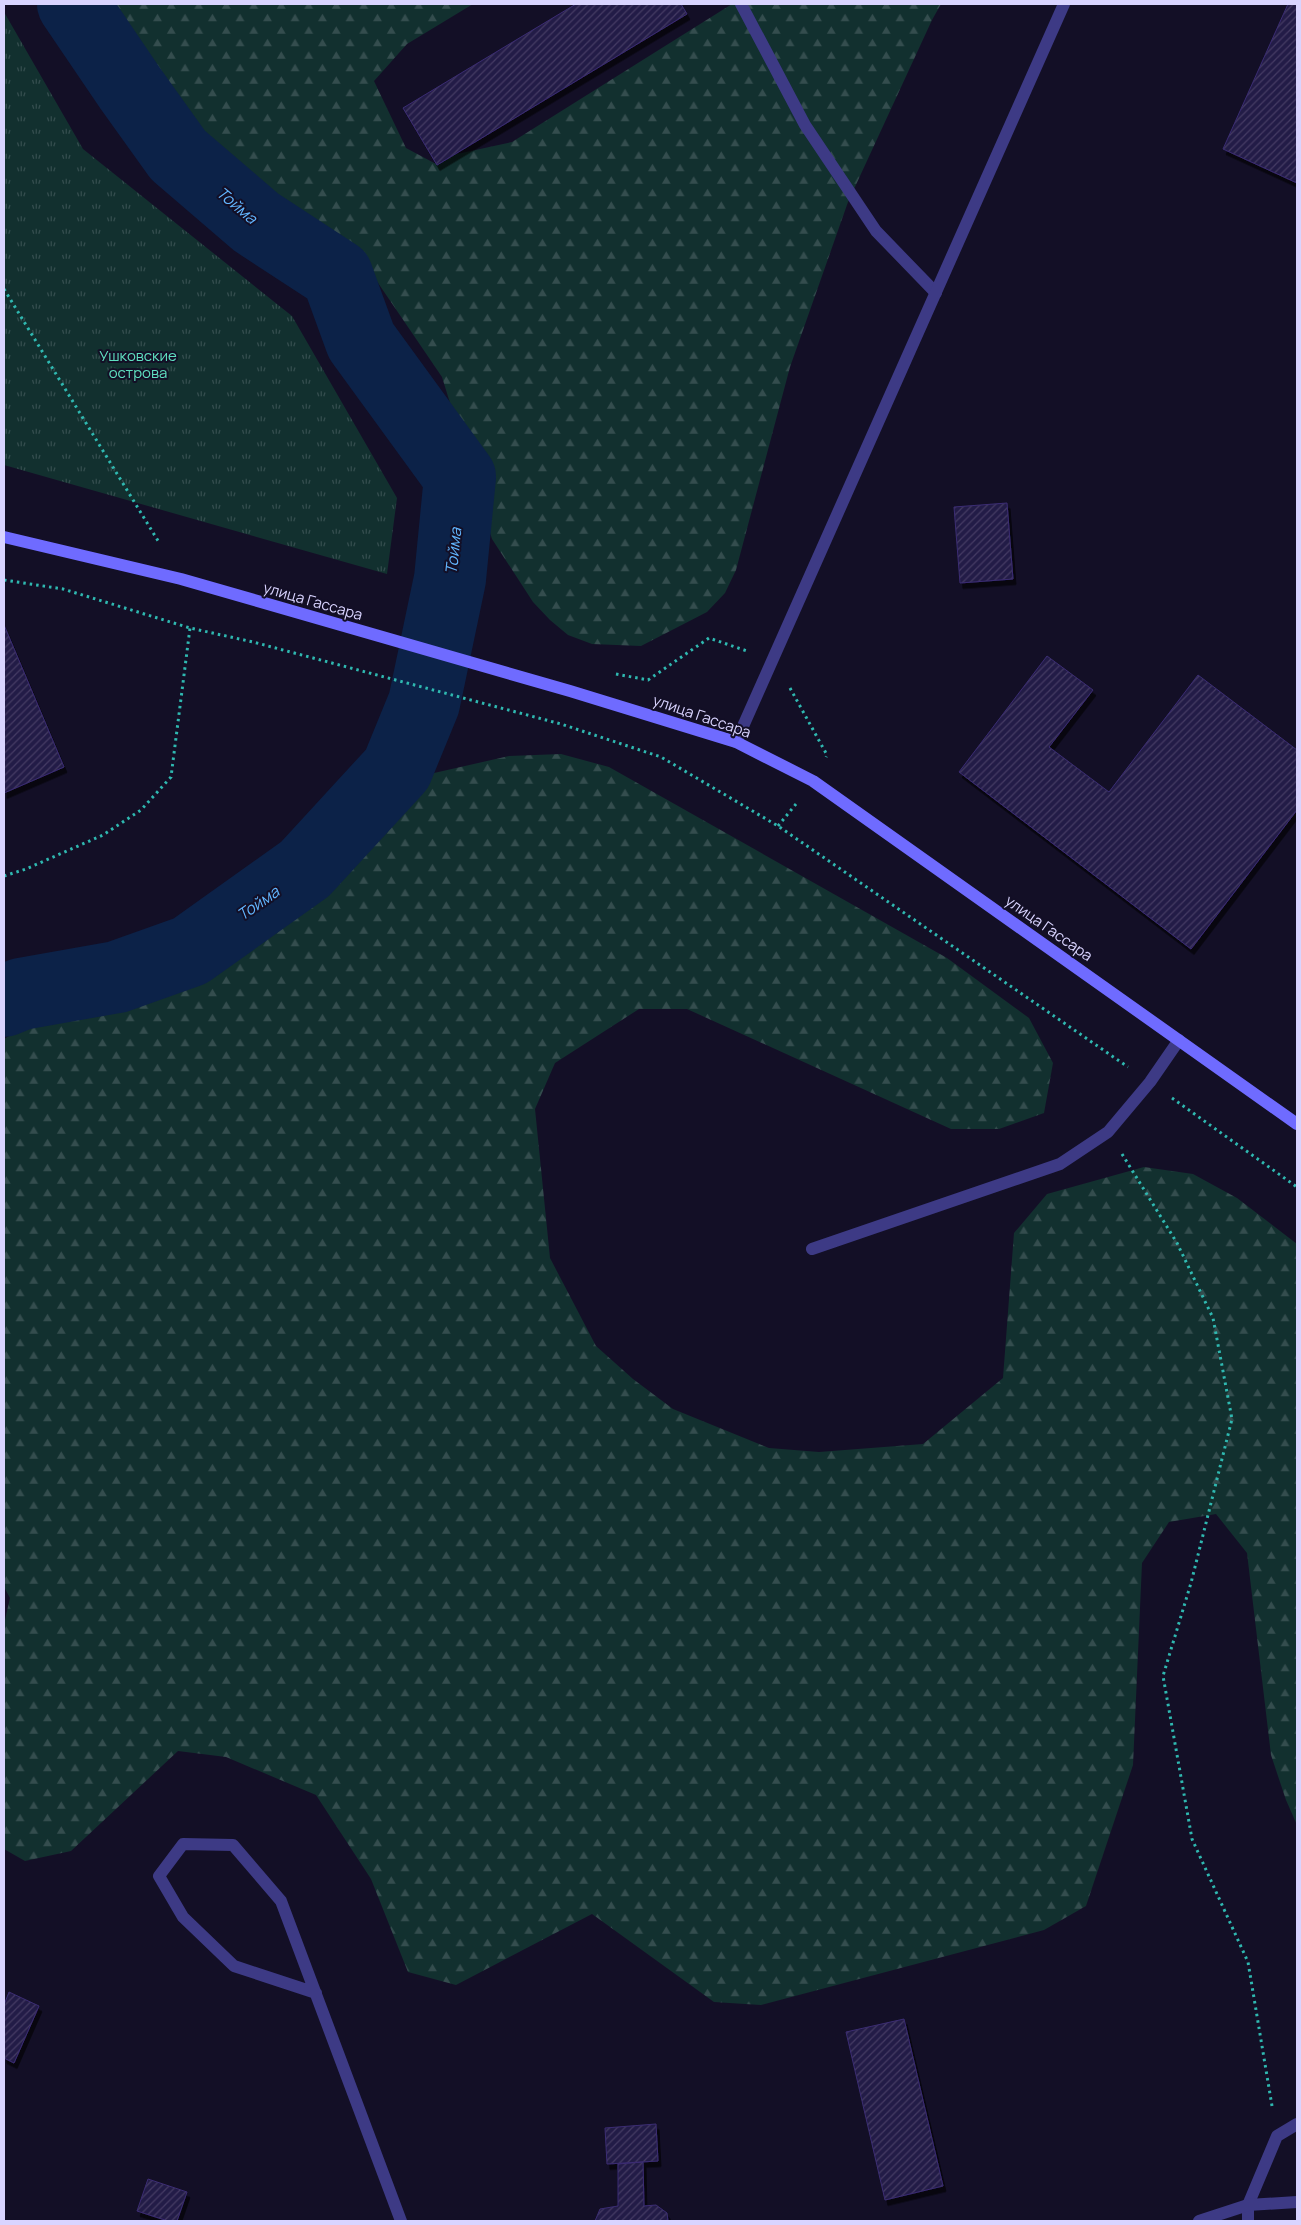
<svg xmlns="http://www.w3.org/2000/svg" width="1301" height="2225" font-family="Manrope,sans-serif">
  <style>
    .forest { fill: url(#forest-firs) }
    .park { fill: url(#park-tufts) }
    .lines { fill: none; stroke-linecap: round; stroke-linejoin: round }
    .river { stroke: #0c2248; stroke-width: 72 }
    .building { fill: url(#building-hatch); stroke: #3b2d73; filter: url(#shadow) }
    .path { stroke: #2fb8b0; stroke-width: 3; stroke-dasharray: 2.5 4; stroke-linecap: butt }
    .service { stroke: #3d3a85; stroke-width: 12 }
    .minor { stroke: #3d3a85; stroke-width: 12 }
    .tertiary { stroke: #3d3a85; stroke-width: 12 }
    .secondary { stroke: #6f6bff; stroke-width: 12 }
    .labels { text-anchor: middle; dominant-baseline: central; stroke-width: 4; stroke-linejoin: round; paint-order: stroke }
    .park-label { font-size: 15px; fill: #5fe0c0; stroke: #130f26 }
    .street-label { font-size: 15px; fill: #d9d4ff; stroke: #130f26 }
    .water-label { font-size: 16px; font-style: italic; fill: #62b6ff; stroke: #130f26 }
  </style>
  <defs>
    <pattern id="forest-firs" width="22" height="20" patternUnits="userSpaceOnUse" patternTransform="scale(1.25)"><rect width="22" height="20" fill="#12302f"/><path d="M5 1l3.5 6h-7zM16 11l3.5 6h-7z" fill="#344d4e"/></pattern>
    <pattern id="park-tufts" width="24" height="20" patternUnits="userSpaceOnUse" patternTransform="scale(1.25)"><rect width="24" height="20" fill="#12302f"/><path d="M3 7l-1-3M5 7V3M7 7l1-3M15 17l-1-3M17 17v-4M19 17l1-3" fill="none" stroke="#344d4e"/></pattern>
    <pattern id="building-hatch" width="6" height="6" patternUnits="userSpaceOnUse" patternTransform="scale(1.25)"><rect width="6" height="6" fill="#241b47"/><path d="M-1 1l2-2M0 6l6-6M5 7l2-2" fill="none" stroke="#433b63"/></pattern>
    <filter id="shadow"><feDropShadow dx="3" dy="5.5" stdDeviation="0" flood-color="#0009"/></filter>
  </defs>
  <rect width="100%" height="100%" fill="#130f26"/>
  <path class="forest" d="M105,4H473L407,44L374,81L406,148L436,164L434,159L512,142L732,4H941L932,20L848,202L790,367L736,570L725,593L707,612L641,646L592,644L568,635L550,620L533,602L492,539L442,377L376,280L359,260L193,127Z
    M561,754L609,767L947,958L1029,1018L1053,1063L1044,1113L999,1129H951L687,1009H639L555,1063L535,1109L550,1258L596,1346L633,1379L673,1409L769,1448L819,1452L923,1444L1003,1378L1014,1233L1047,1194L1144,1167L1193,1174L1237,1198L1297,1244V1825L1286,1800L1271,1755L1247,1553L1216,1514L1169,1522L1142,1563L1133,1765L1086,1906L1044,1930L761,2005L714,2002L592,1914L456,1985L408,1972L371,1879L316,1795L226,1757L178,1751L71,1851L25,1861L4,1849V1624L10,1598L4,1587V1039L36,1020L181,982L271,926L412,778L509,756Z"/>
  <path class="park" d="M4,12L83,149L292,316L397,498L387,574L4,465Z"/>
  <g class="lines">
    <path class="river" d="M4,1001L21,994L117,977L190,951L305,869L397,769L424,703L450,579L460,477L361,341L337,275L256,222L178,155L130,88L73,4"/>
  </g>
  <path class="building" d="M576,4H681L687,14L437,165L403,108Z
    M1288,4H1297V183L1223,149Z
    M1007,503L1013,579L960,583L954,507Z
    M4,625L64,767L4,793Z
    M1047,656L1093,690L1049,747L1109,792L1198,675L1297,750V810L1191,949L959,772Z
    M9,1992L39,2006L14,2063L4,2058V2005Z
    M904,2019L943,2186L885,2200L846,2032Z
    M656,2124L658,2161L607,2164L605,2128Z
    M643,2162L644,2206L656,2205L667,2213L668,2221H595L600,2209L618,2206V2164Z
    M148,2179L187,2192L177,2221H168L137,2211Z"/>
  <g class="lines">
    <path class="path" d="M4,289L160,544
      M4,580L63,589L190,628L253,642L561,724L661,757L778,826L1128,1067
      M616,674L648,680L709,638L747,651
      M790,688L827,755L826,757
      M778,826L796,804
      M4,876L26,869L103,835L141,810L171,777L190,628
      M1172,1098L1297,1187
      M1122,1154L1177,1243L1213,1318L1232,1419L1191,1583L1163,1676L1192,1839L1248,1962L1272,2106"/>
    <path class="service" d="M741,4L805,125L876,231L936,293
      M812,1249L1060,1164L1108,1132L1150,1082L1179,1040
      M316,1993L234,1966L183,1917L159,1876L183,1844L233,1845L281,1901L401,2221
      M1248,2205L1277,2136L1297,2124"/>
    <path class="minor" d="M736,742L1064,4
      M1248,2221V2205"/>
    <path class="tertiary" d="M1199,2221L1248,2205L1297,2202"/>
    <path class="secondary" d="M4,537L181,579L570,691L736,742L813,781L1297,1124"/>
  </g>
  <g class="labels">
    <g class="park-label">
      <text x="138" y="355">Ушковские<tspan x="138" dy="17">острова</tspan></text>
    </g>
    <g class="street-label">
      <text transform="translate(313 601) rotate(16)">улица Гассара</text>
      <text transform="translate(702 716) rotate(19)">улица Гассара</text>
      <text transform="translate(1049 928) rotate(35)">улица Гассара</text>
    </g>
    <g class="water-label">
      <text transform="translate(237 205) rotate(40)">Тойма</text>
      <text transform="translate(453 551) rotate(-84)">Тойма</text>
      <text transform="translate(258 903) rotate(-35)">Тойма</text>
    </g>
  </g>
  <rect width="1301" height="2225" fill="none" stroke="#d9d4ff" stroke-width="10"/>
</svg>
